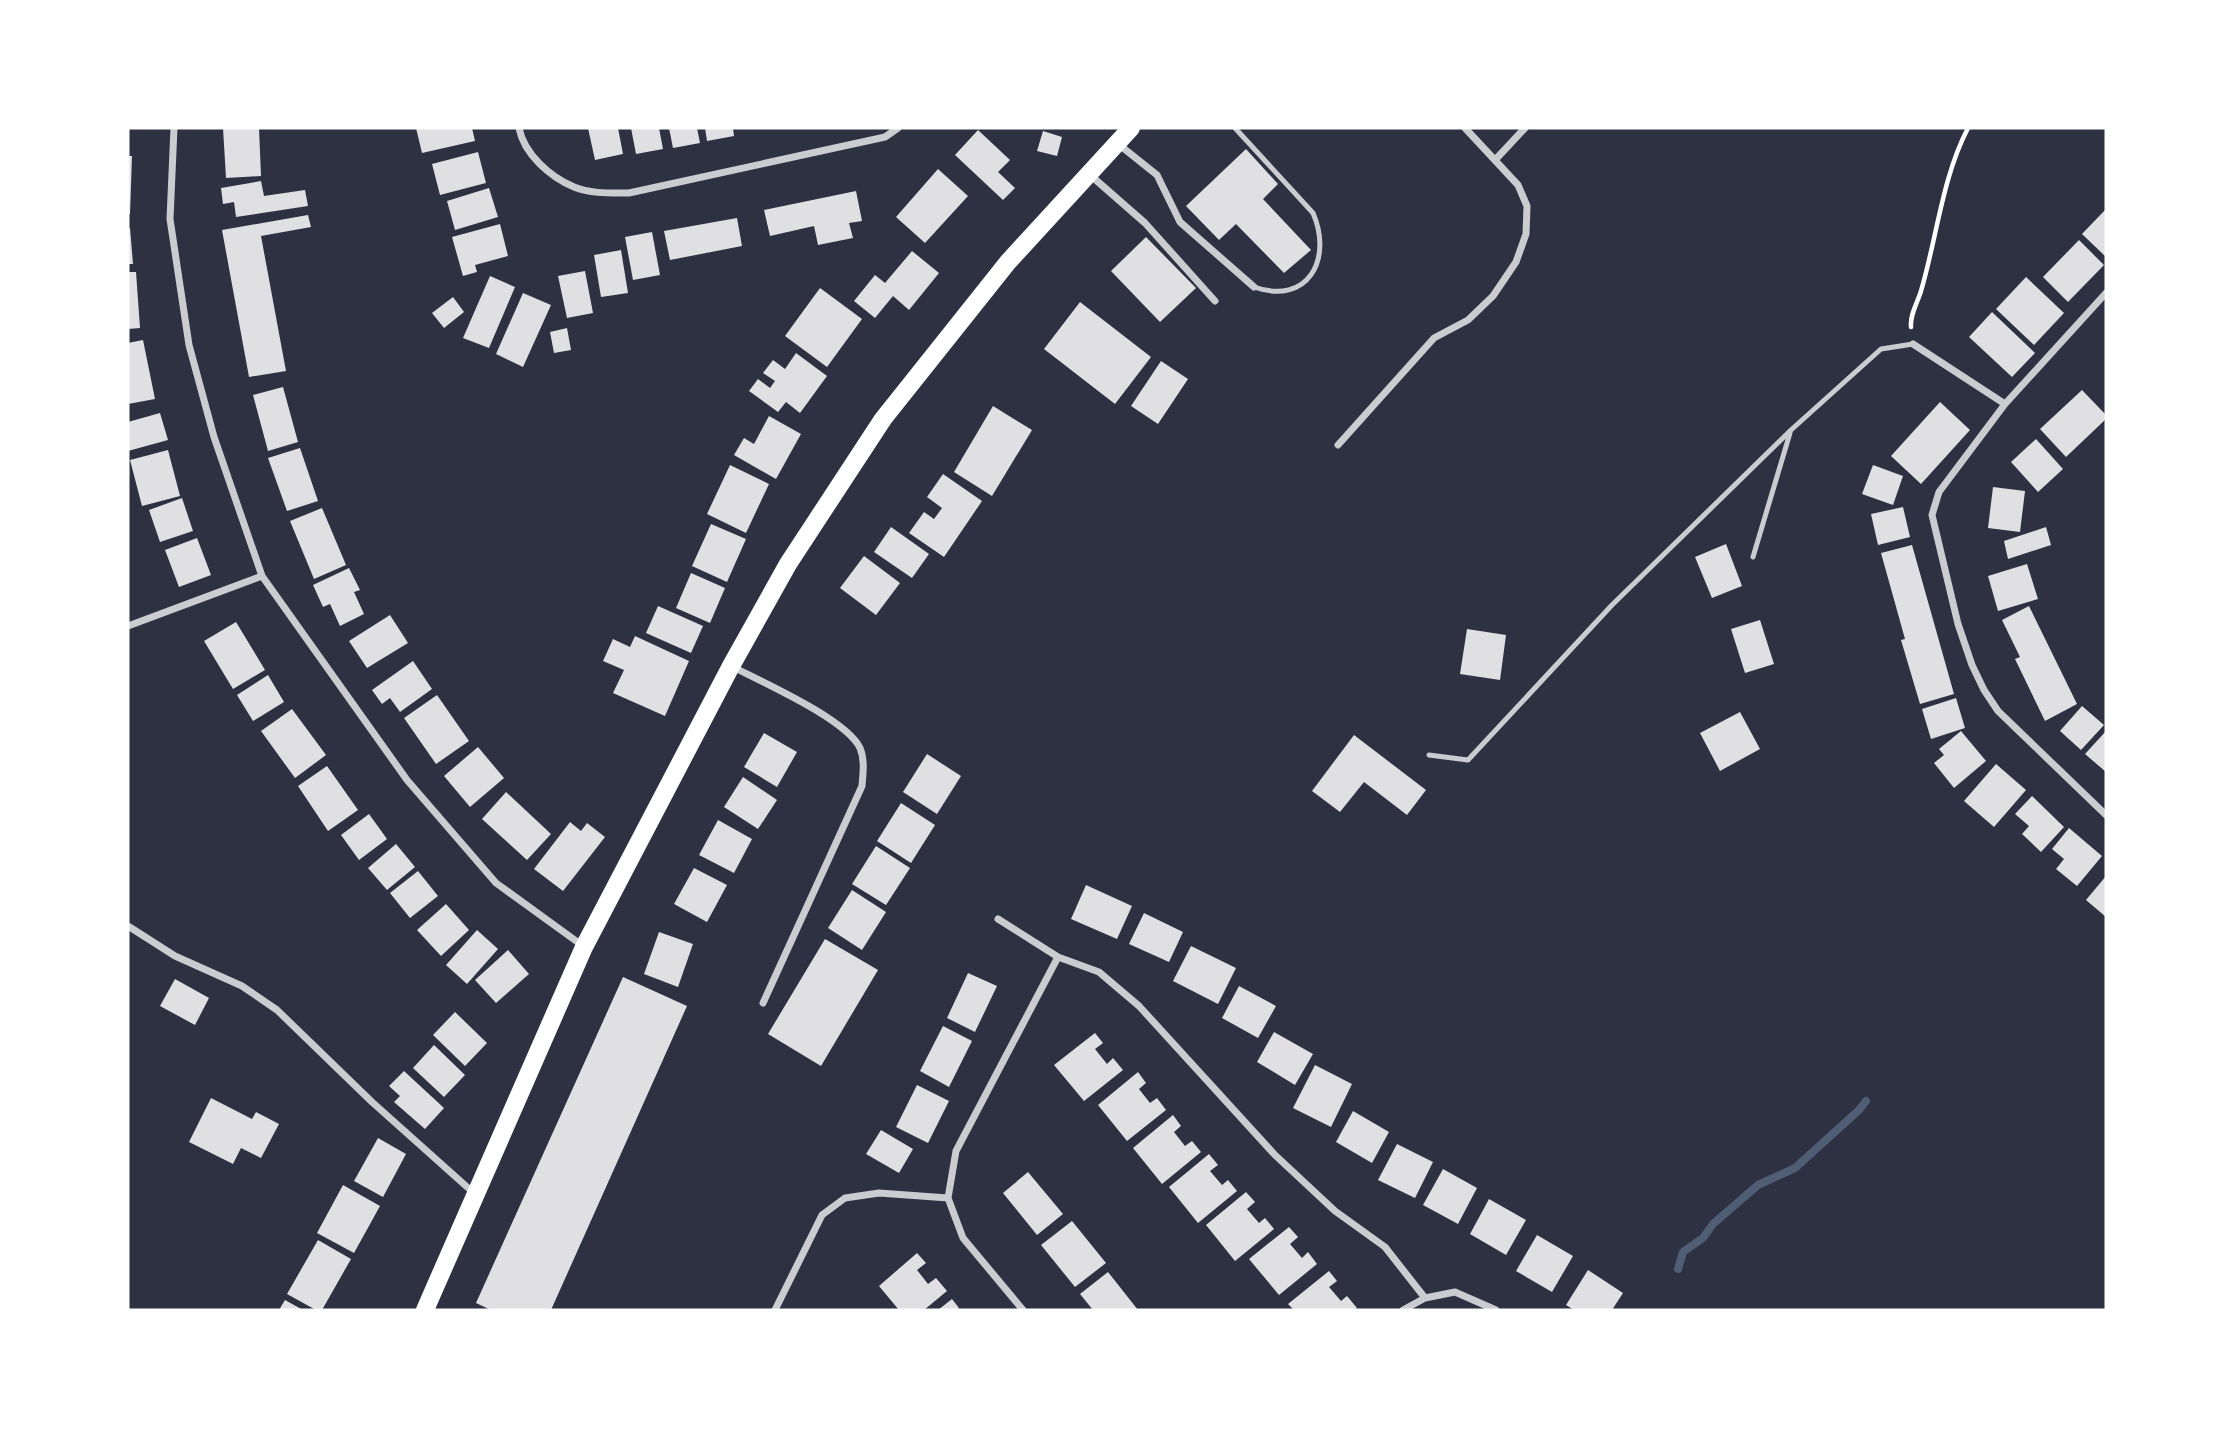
<svg xmlns="http://www.w3.org/2000/svg" width="2234" height="1438" font-family="'PT Sans',sans-serif">
  <style>
    .lines { fill: none; stroke-linecap: round; stroke-linejoin: round }
    .stream { stroke: #4f5d75; stroke-width: 8 }
    .building { fill: #e0e0e3 }
    .path { stroke: #fff; stroke-width: 4.5 }
    .service { stroke: #caccd0; stroke-width: 5 }
    .minor { stroke: #caccd0; stroke-width: 7 }
    .primary { stroke: #fff; stroke-width: 18 }
  </style>
  <rect width="100%" height="100%" fill="#2d3142"/>
  <g class="lines">
    <path class="stream" d="M1678,1269L1683,1252L1703,1238L1713,1224L1758,1185L1795,1168L1859,1110L1866,1101"/>
  </g>
  <path class="building" d="M223,128H259L261,176L226,178Z
    M416,128H472L475,141L422,153Z
    M588,128H618L623,154L595,160Z
    M631,128H659L663,149L636,154Z
    M669,128H697L700,143L673,148Z
    M705,128H733L734,136L707,141Z
    M978,130L1010,160L998,172L1015,188L1003,200L955,155Z
    M1043,131L1062,137L1057,156L1037,151Z
    M1246,149L1278,184L1263,199L1311,250L1284,273L1236,224L1219,240L1186,206Z
    M478,152L486,183L440,195L432,164Z
    M128,156H132L130,214H128Z
    M938,169L968,196L925,243L896,217Z
    M261,181L264,196L305,190L308,206L236,217L234,202L223,204L221,188Z
    M489,188L498,217L455,230L447,201Z
    M856,191L862,221L849,223L853,238L818,245L814,226L770,236L764,210Z
    M2106,209V257L2082,234Z
    M308,215L311,227L261,236L286,371L249,377L222,230Z
    M737,218L742,246L670,260L664,231Z
    M500,224L508,256L475,265L477,272L463,276L452,237Z
    M128,228H130L133,264H128Z
    M652,232L660,275L633,280L625,237Z
    M1146,237L1196,288L1160,322L1111,271Z
    M2079,240L2104,265L2068,302L2043,277Z
    M621,250L628,293L601,297L594,255Z
    M912,251L939,273L909,310L893,296L875,318L854,301L875,275L885,283Z
    M585,271L593,313L567,318L558,276Z
    M128,272H136L140,328L128,329Z
    M490,276L515,287L489,348L463,338Z
    M2026,277L2064,313L2034,345L1996,309Z
    M820,288L862,319L827,367L785,336Z
    M523,293L551,305L523,367L496,354Z
    M453,297L464,312L444,328L432,313Z
    M1080,302L1151,357L1115,404L1044,349Z
    M1992,312L2035,353L2012,377L1969,337Z
    M567,328L571,350L554,353L550,332Z
    M143,340L155,399L128,404V343Z
    M796,353L827,376L800,413L786,402L778,412L749,391L758,379L770,388L775,381L763,373L773,360L785,369Z
    M1161,361L1188,379L1158,424L1131,406Z
    M283,387L298,442L268,451L253,395Z
    M2082,390L2106,415V419L2066,457L2040,429Z
    M1940,402L1970,430L1921,484L1891,456Z
    M993,406L1032,430L992,496L954,472Z
    M160,413L168,440L128,451V422Z
    M769,416L801,434L776,479L734,455L744,438L754,444Z
    M2036,439L2063,469L2038,492L2011,462Z
    M300,448L318,501L287,511L268,458Z
    M168,450L180,496L142,506L130,460Z
    M730,465L769,484L746,533L707,514Z
    M1873,465L1903,476L1893,505L1862,494Z
    M943,474L982,501L944,557L909,533L924,512L934,519L942,508L927,497Z
    M1993,487L2025,491L2020,532L1988,528Z
    M182,498L193,531L160,542L149,510Z
    M1903,507L1910,537L1878,545L1871,514Z
    M322,508L346,565L314,579L290,521Z
    M711,524L746,539L727,582L692,566Z
    M891,527L929,554L912,578L874,552Z
    M2046,527L2051,545L2008,559L2004,541Z
    M197,538L211,575L179,587L165,550Z
    M1726,544L1742,586L1712,598L1695,557Z
    M1912,545L1954,694L1920,704L1901,640L1905,639L1881,553Z
    M864,556L900,583L876,615L840,588Z
    M2027,564L2038,599L1998,611L1988,576Z
    M349,568L360,590L354,592L364,614L340,626L330,604L323,607L313,585Z
    M691,573L725,588L710,623L676,608Z
    M658,606L703,626L691,653L646,633Z
    M2029,606L2077,704L2045,721L2015,659L2020,657L2002,620Z
    M390,615L408,643L367,668L349,641Z
    M1760,620L1774,664L1745,673L1731,629Z
    M236,622L265,670L233,689L204,641Z
    M1467,629L1506,635L1500,680L1460,674Z
    M635,636L689,661L665,716L613,693L624,670L603,661L613,639L630,647Z
    M413,661L432,689L400,712L390,698L382,704L372,690Z
    M268,675L284,702L253,721L237,695Z
    M437,695L469,741L436,764L404,718Z
    M1956,698L1965,728L1931,739L1922,709Z
    M2082,706L2104,725L2081,750L2060,731Z
    M292,709L326,755L295,778L261,731Z
    M1740,712L1760,749L1720,771L1700,733Z
    M1961,731L1986,761L1954,788L1934,763L1944,755L1939,749Z
    M2106,731V772L2085,754Z
    M764,733L797,752L777,787L744,767Z
    M1354,735L1426,790L1407,815L1364,782L1340,812L1312,791Z
    M478,747L504,778L470,807L444,776Z
    M927,754L961,776L937,814L903,792Z
    M1996,764L2026,790L1994,827L1964,801Z
    M327,766L358,810L328,831L298,786Z
    M743,777L777,800L758,829L724,807Z
    M506,792L551,834L527,860L482,819Z
    M2032,796L2064,827L2041,852L2022,834L2029,826L2015,814Z
    M901,803L935,825L911,863L877,841Z
    M369,814L387,839L359,860L341,835Z
    M718,820L752,839L734,873L699,855Z
    M570,822L581,831L587,823L605,837L563,891L534,869Z
    M2069,828L2102,856L2077,886L2056,869L2064,859L2052,849Z
    M396,844L415,867L387,890L368,868Z
    M876,846L910,868L886,905L852,884Z
    M694,868L727,885L707,922L674,904Z
    M418,871L438,896L410,918L390,893Z
    M2106,876V917L2086,900Z
    M1086,885L1132,906L1117,939L1071,919Z
    M852,890L886,912L862,950L828,928Z
    M446,904L469,930L441,956L417,930Z
    M1144,913L1183,932L1169,962L1129,944Z
    M477,930L498,949L467,984L446,965Z
    M659,932L693,944L678,987L644,974Z
    M825,939L878,970L821,1066L768,1034Z
    M1191,946L1236,968L1218,1004L1173,981Z
    M508,950L529,974L496,1003L475,980Z
    M968,973L997,986L975,1032L947,1018Z
    M623,977L687,1006L551,1310H491L476,1303Z
    M175,979L209,998L195,1025L160,1006Z
    M1239,986L1276,1006L1258,1038L1222,1018Z
    M455,1012L487,1043L465,1066L433,1035Z
    M943,1026L972,1041L949,1087L920,1071Z
    M1274,1032L1313,1054L1295,1085L1257,1062Z
    M1095,1033L1103,1043L1095,1049L1107,1064L1113,1058L1123,1070L1084,1101L1054,1065Z
    M434,1045L465,1075L444,1097L413,1068Z
    M1315,1065L1352,1084L1331,1127L1293,1108Z
    M404,1071L444,1108L425,1129L394,1102L400,1096L389,1086Z
    M1138,1072L1146,1083L1139,1089L1150,1103L1157,1098L1166,1110L1127,1141L1098,1105Z
    M917,1085L949,1101L928,1143L896,1127Z
    M211,1098L252,1119L256,1112L279,1124L261,1158L241,1148L233,1164L189,1142Z
    M1353,1111L1389,1132L1372,1163L1336,1142Z
    M1173,1115L1181,1126L1174,1132L1185,1146L1192,1141L1201,1152L1162,1184L1133,1148Z
    M881,1130L913,1149L899,1173L866,1154Z
    M378,1138L406,1154L383,1197L354,1181Z
    M1397,1144L1433,1162L1415,1198L1378,1180Z
    M1209,1154L1218,1165L1210,1171L1222,1185L1228,1180L1237,1191L1198,1223L1169,1187Z
    M1443,1169L1477,1188L1458,1224L1423,1205Z
    M1028,1172L1063,1214L1037,1235L1003,1193Z
    M343,1185L380,1206L354,1253L317,1233Z
    M1246,1192L1255,1202L1247,1209L1259,1223L1265,1218L1274,1229L1235,1261L1206,1225Z
    M1489,1199L1526,1220L1506,1255L1470,1234Z
    M1072,1221L1106,1263L1075,1287L1041,1245Z
    M1289,1227L1298,1237L1290,1244L1302,1258L1308,1252L1317,1264L1279,1295L1249,1259Z
    M1537,1235L1573,1256L1552,1292L1516,1271Z
    M318,1240L351,1259L322,1310H316L287,1294Z
    M917,1253L926,1263L917,1270L928,1284L936,1278L947,1291L924,1310H899L879,1286Z
    M1588,1270L1623,1293L1612,1310H1574L1566,1305Z
    M1329,1271L1337,1281L1329,1287L1341,1301L1347,1296L1357,1308L1353,1310H1294L1288,1304Z
    M1108,1272L1138,1310H1093L1080,1294Z
    M952,1299L959,1308L957,1310H938Z
    M285,1300L303,1310H279Z"/>
  <g class="lines">
    <path class="path" d="M1911,327C1910,314 1917,304 1921,291C1937,237 1942,178 1968,128"/>
    <path class="service" d="M1235,128L1313,213C1333,259 1308,306 1254,287
      M1753,557L1790,433
      M1429,755L1468,760L1612,605L1791,430L1881,349L1913,344"/>
    <path class="minor" d="M174,128L170,219L189,345L214,437L262,576L407,780L496,883L583,946
      M519,128C524,154 550,177 574,187C591,194 610,193 629,193L885,137L898,128
      M1117,143L1157,175L1180,222L1254,287
      M1496,159L1525,128
      M1089,174L1145,223L1215,301
      M2106,293L2005,404L1939,492L1932,515L1958,624L1972,665L1984,690L1998,711L2106,815
      M1913,344L2005,404
      M1338,445L1434,338L1468,320L1493,296L1516,262L1526,234L1527,206L1518,185L1465,128
      M128,626L262,576
      M731,666C762,682 846,719 860,748C865,760 863,773 862,786L763,1003
      M998,919L1058,957
      M128,926L175,956L242,986L277,1010L372,1102L476,1195
      M948,1198L956,1151L1058,957L1099,972L1139,1006L1275,1155L1335,1211L1385,1247L1425,1298
      M775,1310L822,1215L845,1198L879,1193L948,1198L963,1238L1023,1310
      M1403,1310L1425,1298L1455,1292L1496,1310"/>
    <path class="primary" d="M425,1310L584,947L731,666L788,564L883,419L1008,262L1131,128"/>
  </g>
  <rect width="2234" height="1438" fill="none" stroke="#ffffff" stroke-width="259"/>
</svg>
